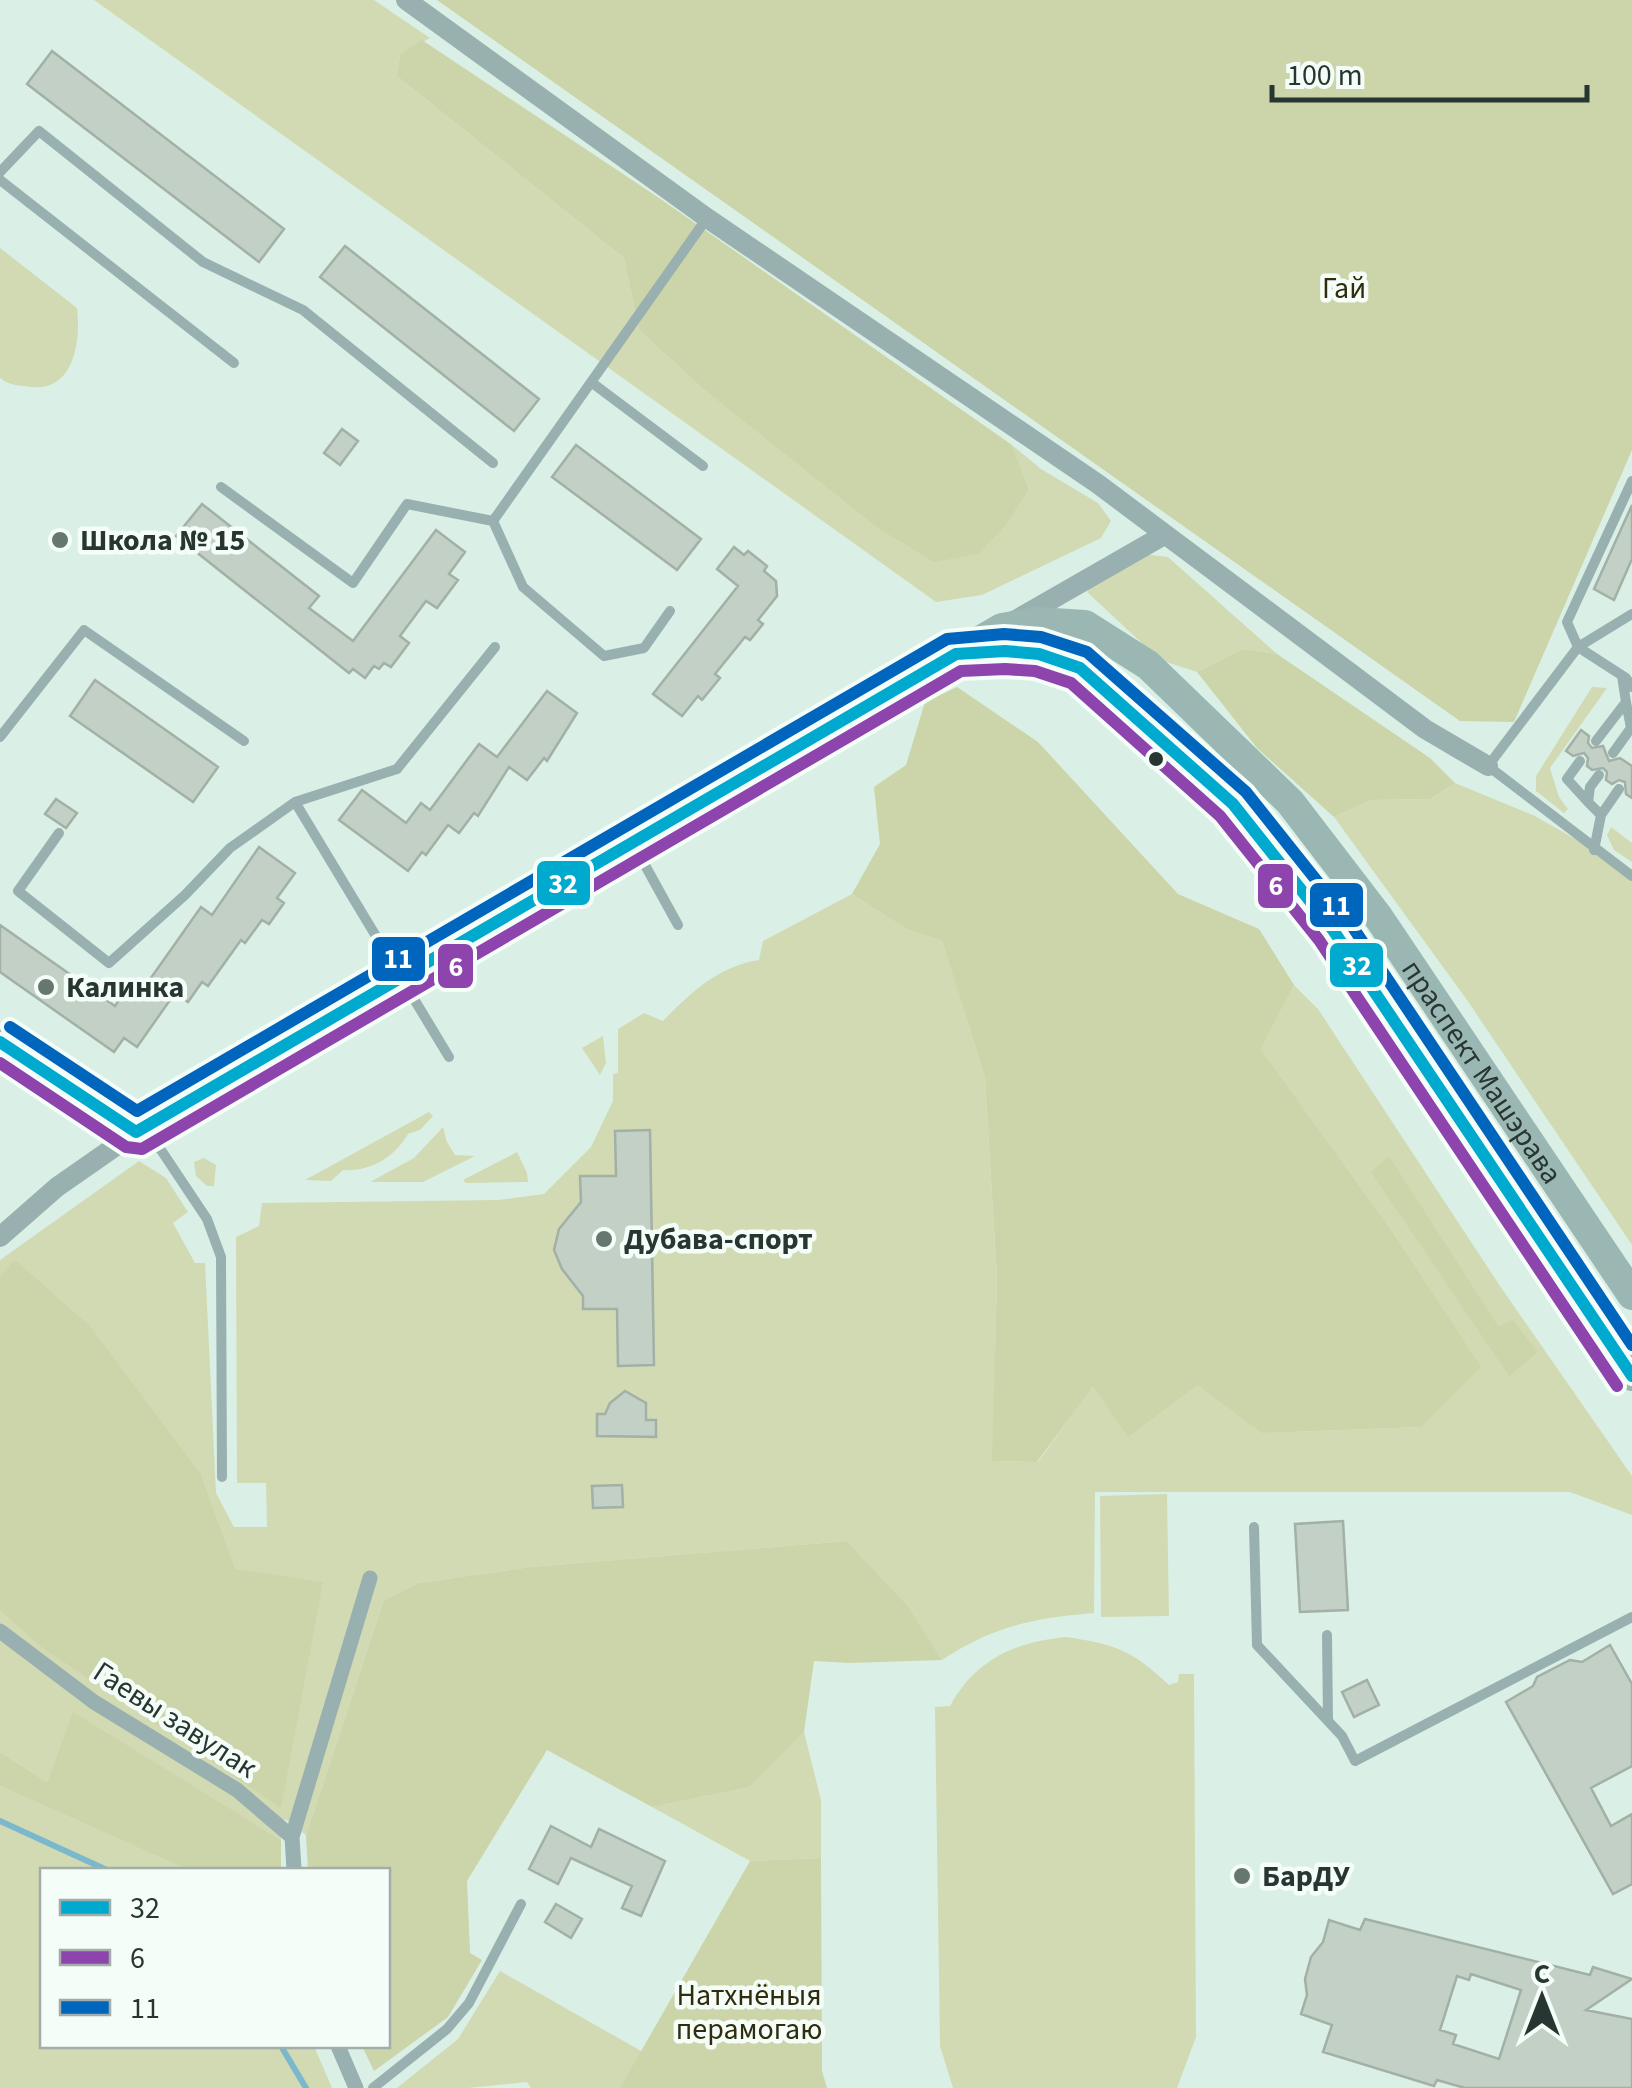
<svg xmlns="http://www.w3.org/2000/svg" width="1632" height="2088" font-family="'Source Sans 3',sans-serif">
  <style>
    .green { fill: #d2dab3 }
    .forest { fill: #ccd4a9 }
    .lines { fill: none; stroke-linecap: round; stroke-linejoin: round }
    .stream { stroke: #7ab8cc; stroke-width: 6 }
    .building { fill: #c2d0c6; stroke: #a2b0a6; stroke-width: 2.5; fill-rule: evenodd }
    .service { stroke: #99b0b0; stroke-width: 10 }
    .pedestrian { stroke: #99b0b0; stroke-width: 15 }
    .minor { stroke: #99b0b0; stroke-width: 20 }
    .secondary { stroke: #9ab7b3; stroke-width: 30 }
    .bus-1-casing { stroke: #f5fdf9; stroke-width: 20 }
    .bus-2-casing { stroke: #f5fdf9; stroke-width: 20 }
    .bus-3-casing { stroke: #f5fdf9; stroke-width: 20 }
    .bus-1 { stroke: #00a9ce; stroke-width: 12 }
    .bus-2 { stroke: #8e44ad; stroke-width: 12 }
    .bus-3 { stroke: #0065bd; stroke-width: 12 }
    .poi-dot { fill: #667770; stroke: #f5fdf9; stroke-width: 4 }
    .bus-dot { fill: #273630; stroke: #f5fdf9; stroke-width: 4 }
    .labels { text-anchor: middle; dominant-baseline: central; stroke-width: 9; stroke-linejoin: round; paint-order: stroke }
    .park-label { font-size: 30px; fill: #302d0e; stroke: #f5fdf9 }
    .poi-label { font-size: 30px; font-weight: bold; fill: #273630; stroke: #f5fdf9; text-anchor: start }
    .street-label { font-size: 30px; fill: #273630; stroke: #f5fdf9 }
    .line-badge { stroke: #f5fdf9; stroke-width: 4 }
    .badge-label { font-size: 28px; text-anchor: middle; font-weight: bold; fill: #fff }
  </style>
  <rect width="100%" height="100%" fill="#daf0e6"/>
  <path class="green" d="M94,0H374L430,38L400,54L397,76L624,258L639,330L701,387L768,437L1029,489L1012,445L1041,469L1098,503L1111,521L1101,538L982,595L936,602Z
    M0,248L77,308C81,339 75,392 31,387C19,385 9,386 0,378Z
    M1118,551L1168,557L1277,654L1242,649L1197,672L1160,660L1087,592Z
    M1592,687L1607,688L1550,768L1559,797L1568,809L1564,813L1536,791V776Z
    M1455,783L1533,815L1632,871V1245L1467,1000L1334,817L1371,800L1430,799Z
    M1611,827L1632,843V862L1614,850L1607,835Z
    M852,894L906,929L942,939L985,1077L997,1279L993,1461L1038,1462L1093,1385H1197L1263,1433L1422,1427L1480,1367L1392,1231L1261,1049L1294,985L1318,1009L1500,1286L1632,1476V1515L1570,1492H1095L1094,1613C1034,1618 993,1626 942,1660L909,1607L847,1541L531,1567L418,1583L384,1600L306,1835L285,1819L281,1840L73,1713L47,1782L0,1752V1260L139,1161L166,1178L188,1212L173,1223L195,1263H205L216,1493L234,1527H267L266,1483H237L236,1237L259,1226L262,1203L498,1200L544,1194L591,1147L613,1101V1074L618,1073V1029L644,1013L663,1021C690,993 719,966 759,960L763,941Z
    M603,1036L606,1063L600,1075L582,1048Z
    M429,1112L433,1116L420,1130L408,1134C395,1157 370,1172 343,1170L331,1181L305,1180Z
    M443,1127L447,1142L455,1155L475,1156L423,1182H370L414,1158Z
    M517,1152L527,1173L528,1182L466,1183L463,1180Z
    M204,1158L216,1165L214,1186H207L196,1176L194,1162Z
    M1167,1494L1169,1616L1101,1617L1100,1496Z
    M1066,1637C1115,1644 1132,1650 1169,1685L1178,1682L1179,1674H1194L1196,2037L1177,2088H953L940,2046L935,1707L950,1706C976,1659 1015,1642 1066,1637Z
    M804,1732L821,1800V1858L750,1861L652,1807L750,1787Z
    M0,1786L188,1870H42V2046H314L332,2088H0Z
    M500,1971L643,2052L620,2088H531L527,2082L468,2088H397L458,2039Z"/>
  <path class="forest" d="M437,0H1632V450L1514,722L1460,721Z
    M422,40L662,200L1012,445L1029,489L1005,526L978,554L934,562L878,528L701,387L639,330L624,258L397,76L400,54Z
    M1242,649L1277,654L1430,758L1455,783L1430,799L1371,800L1334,817L1257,748L1197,672Z
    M957,687L1038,742L1178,894L1259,929L1294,985L1261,1049L1392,1231L1481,1367L1422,1427L1262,1433L1197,1385L1128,1437L1093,1386L1037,1462L992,1461L997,1279L985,1077L942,940L906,929L852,894L880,844L874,787L906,765L925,702Z
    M1389,1156L1498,1326L1513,1320L1538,1352L1509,1376L1371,1172Z
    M15,1260L90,1326L200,1473L235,1569L323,1582L281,1808L40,1646L0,1610V1276Z
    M847,1541L909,1607L942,1660L849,1663L814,1661L804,1732L750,1787L652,1807L547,1750L467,1881L470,1953L482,1960L448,2017L374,2071L362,2046H388V1870H308L306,1835L384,1600L418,1583L531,1567Z
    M73,1712L281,1840V1870H188L0,1786V1752L47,1782Z
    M821,1858L822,2071L827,2088H620L750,1861Z"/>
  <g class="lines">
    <path class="stream" d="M0,1821L107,1870
      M281,2046L306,2088"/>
  </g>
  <path class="building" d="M52,51L284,229L259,262L27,84Z
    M345,246L539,399L514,431L320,277Z
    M342,429L358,441L340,465L324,453Z
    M576,445L701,539L677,570L552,477Z
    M202,504L319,596L309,608L353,641L436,530L465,552L449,574L458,580L437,608L426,601L400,636L409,643L391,667L384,663L379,669L374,666L365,678L353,669L349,673L176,536Z
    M1632,505V559L1614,600L1594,589Z
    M734,547L744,555L748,551L767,566L764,571L776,581L777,596L758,620L763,624L750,640L745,637L715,674L720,678L702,700L698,696L682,716L653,694L738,586L717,569Z
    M95,680L218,767L193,802L70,716Z
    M547,691L577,713L547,761L544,758L527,780L509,767L478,816L474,813L459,833L448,825L426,855L422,852L408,871L339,820L362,790L406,823L421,803L430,810L479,744L497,757Z
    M1581,730L1589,736L1588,743L1592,748L1603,746L1609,761L1620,758L1632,766V798L1626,794L1625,782L1619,780L1612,784L1606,780L1607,772L1603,768L1592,770L1587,766L1588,758L1584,753L1573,756L1566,751Z
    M56,799L77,813L66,828L45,814Z
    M259,847L295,873L277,898L284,903L269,924L262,920L245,943L241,940L208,986L202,982L188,1002L175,993L137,1047L124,1038L114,1052L0,972V925L115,1006L130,984L141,992L201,907L212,915Z
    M650,1130L654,1365L618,1366L617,1309H583V1296L562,1269L554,1250L559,1229L581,1202L580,1176H616L615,1131Z
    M625,1391L646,1403V1420H656V1437L597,1436V1414H605L610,1403Z
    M622,1485L623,1507L593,1508L592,1486Z
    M1343,1521L1348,1610L1300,1612L1295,1524Z
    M1610,1645L1632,1684V1766L1591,1788L1611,1826L1632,1814V1884L1613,1894L1506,1702L1533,1686L1537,1677L1570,1660L1582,1662Z
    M1367,1680L1379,1705L1354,1717L1342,1692Z
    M551,1826L591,1847L599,1829L665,1861L641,1916L622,1908L632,1886L571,1858L558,1884L529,1869Z
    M556,1904L582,1919L571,1938L545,1922Z
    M1365,1919L1590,1975L1593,1967L1632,1979L1586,2010L1632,2019V2088H1465L1437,2080L1434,2086L1323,2052L1332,2025L1301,2014L1307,1995L1305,1979L1311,1957L1323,1942L1329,1920L1360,1930ZM1471,1974L1521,1990L1499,2059L1453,2044L1456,2035L1440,2030L1457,1976L1469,1980Z"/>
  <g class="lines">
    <path class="service" d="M0,172L39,131L203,262L303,310L493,463
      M0,180L234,363
      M591,382L703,466
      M1632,481L1567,622L1578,647L1626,678L1632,687
      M221,487L353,583L407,504L493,521L523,587L604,656L644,648L670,611
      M493,521L707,218
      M1632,614L1578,647L1488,766L1632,876
      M0,737L84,630L244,741
      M1596,741L1626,702L1622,676
      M1613,753L1631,728L1626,702
      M1580,761L1567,779L1588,802L1590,787L1599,775
      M1588,802L1601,815L1619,789
      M59,833L18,891L109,963L185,895L230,848L295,802
      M635,847L678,925
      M1594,850L1601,815
      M449,1057L295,802L397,769L495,647
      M141,1136L161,1150L207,1219L221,1257L222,1477
      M1254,1527L1257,1645L1342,1736L1355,1761L1632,1617
      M1327,1635L1328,1720
      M373,2088L447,2029L469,2003L521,1904"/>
    <path class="pedestrian" d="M0,1631L94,1702L237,1790L292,1837L294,1870
      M292,1837L370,1578
      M338,2046L356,2088"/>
    <path class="minor" d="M406,0L707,218L1098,484L1425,729L1488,766
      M1014,621L1164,535
      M0,1237L57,1187L136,1132"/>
    <g class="secondary">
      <path d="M964,653L1005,651L1039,654L1080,668L1233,804L1333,930L1632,1376"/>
      <path id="s1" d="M0,1042L136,1132L1002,628L1037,622L1085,625L1148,665L1290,802L1379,918L1632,1295"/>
    </g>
    <g class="bus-1-casing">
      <path id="bus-1" d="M0,1042L136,1132
        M136,1132L956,654L1005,651L1039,654L1080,668L1233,804L1333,930L1632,1376"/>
    </g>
    <g class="bus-2-casing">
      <path id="bus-2" d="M0,1063L126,1147L142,1149L961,671L1005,669L1035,671L1071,683L1220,816L1319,940L1617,1386"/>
    </g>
    <g class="bus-3-casing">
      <path id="bus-3" d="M10,1027L137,1111L947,639L1004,634L1041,637L1087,652L1246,792L1348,920L1632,1345"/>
    </g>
    <use href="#bus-1" class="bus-1"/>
    <use href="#bus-2" class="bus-2"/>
    <use href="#bus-3" class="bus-3"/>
  </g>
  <g class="poi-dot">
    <circle cx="60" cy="540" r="10"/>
    <circle cx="46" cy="987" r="10"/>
    <circle cx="604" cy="1239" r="10"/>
    <circle cx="1242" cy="1876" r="10"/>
  </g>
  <circle class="bus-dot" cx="1156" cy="759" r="9"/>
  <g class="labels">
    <g class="park-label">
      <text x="1344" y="288">Гай</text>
      <text x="749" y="1995">Натхнёныя<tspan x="749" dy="34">перамогаю</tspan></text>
    </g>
    <g class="poi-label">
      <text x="80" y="540">Школа № 15</text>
      <text x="66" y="987">Калинка</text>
      <text x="624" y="1239">Дубава-спорт</text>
      <text x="1262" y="1876">БарДУ</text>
    </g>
    <g class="street-label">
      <text stroke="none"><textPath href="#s1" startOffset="1852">праспект Машэрава</textPath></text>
      <text transform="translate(175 1720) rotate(33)">Гаевы завулак</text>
    </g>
  </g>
  <g class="line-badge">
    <rect x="535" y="859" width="57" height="48" rx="10" fill="#00a9ce"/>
    <rect x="1256" y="862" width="39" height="48" rx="10" fill="#8e44ad"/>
    <rect x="1308" y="881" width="57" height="48" rx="10" fill="#0065bd"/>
    <rect x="370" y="935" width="57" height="48" rx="10" fill="#0065bd"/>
    <rect x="1328" y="941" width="57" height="48" rx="10" fill="#00a9ce"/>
    <rect x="436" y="942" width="39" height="48" rx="10" fill="#8e44ad"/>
  </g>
  <g class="badge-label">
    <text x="563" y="893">32</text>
    <text x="1276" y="895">6</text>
    <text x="1336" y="915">11</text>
    <text x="398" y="968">11</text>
    <text x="1357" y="975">32</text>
    <text x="456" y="976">6</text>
  </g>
  <rect x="40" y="1868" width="350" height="180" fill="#f5fdf9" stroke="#a3ada9" stroke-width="2.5"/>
  <rect x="60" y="1900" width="50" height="15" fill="#00a9ce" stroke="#a3ada9" stroke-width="2.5"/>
  <text x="130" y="1918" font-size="30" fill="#273630">32</text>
  <rect x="60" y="1950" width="50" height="15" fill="#8e44ad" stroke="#a3ada9" stroke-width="2.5"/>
  <text x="130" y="1968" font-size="30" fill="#273630">6</text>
  <rect x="60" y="2000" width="50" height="15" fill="#0065bd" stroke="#a3ada9" stroke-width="2.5"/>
  <text x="130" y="2018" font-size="30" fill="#273630">11</text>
  <g transform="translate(1542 1998)" stroke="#f5fdf9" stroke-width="8" paint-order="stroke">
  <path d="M0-8L18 38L0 25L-18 38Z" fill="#273630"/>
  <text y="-15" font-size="28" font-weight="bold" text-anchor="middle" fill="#273630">С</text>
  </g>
  <path d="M1272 85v15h315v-15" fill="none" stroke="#273630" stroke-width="5"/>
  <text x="1287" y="85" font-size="30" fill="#273630" stroke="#f5fdf9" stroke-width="8" paint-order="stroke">100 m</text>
</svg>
